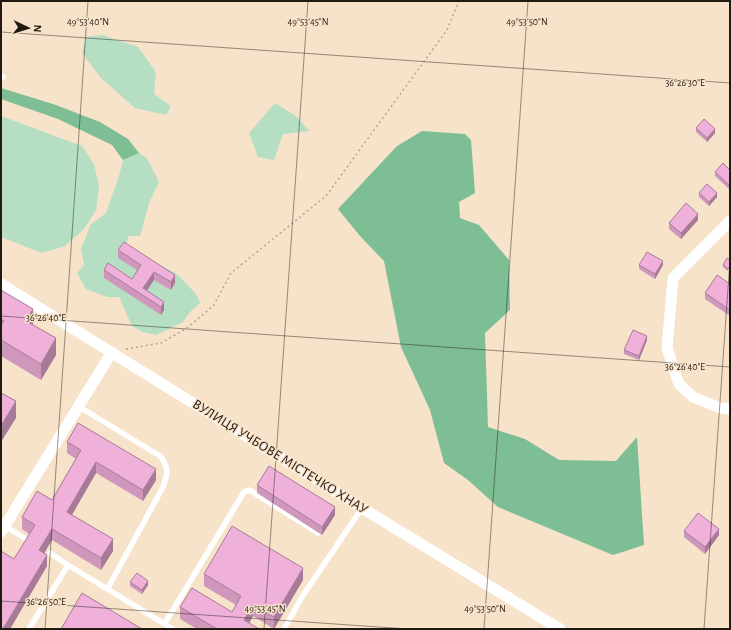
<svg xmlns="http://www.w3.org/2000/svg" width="731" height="630" font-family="'Alegreya Sans',sans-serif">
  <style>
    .green { fill: #b6dec3 }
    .forest { fill: #7dbe95 }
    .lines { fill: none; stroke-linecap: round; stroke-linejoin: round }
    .path { stroke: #b6a592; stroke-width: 1.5; stroke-dasharray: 2 3; stroke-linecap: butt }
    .lane { stroke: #fff; stroke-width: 5.5 }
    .street { stroke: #fff; stroke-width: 11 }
    .wall { fill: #ce97bb }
    .shaded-wall { fill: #a77b98 }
    .building { fill: #efb0d9; stroke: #a77b98 }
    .ticks { fill: none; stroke: #211a11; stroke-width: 1; stroke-opacity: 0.45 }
    .labels { text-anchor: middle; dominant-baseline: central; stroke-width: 3; stroke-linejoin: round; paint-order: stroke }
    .street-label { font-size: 14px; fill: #211a11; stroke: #f7e2ca }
    .ticks-label { font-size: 10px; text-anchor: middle; fill: #211a11; stroke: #f7e2ca; stroke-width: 3; stroke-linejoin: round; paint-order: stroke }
  </style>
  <rect width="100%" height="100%" fill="#f7e2ca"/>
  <path class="green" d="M102,35L138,47L156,72L154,94L171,106L166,115L135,108L100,77L82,53L86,37Z
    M275,103L296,116L309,131L283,134L274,160L258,157L249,133Z
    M1,116L82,146L94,164L99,186L96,210L84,229L65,246L42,253L1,237Z
    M139,153L147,158L159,182L149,203L140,236H129L124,250L141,273L143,296L154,280L171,290L175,284L150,267L160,265L177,274L196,294L200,303L190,312L183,322L156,335L143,332L132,326L119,297H107L86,289L77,273L84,265L81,249L91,224L106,213L119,176L123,160Z"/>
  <path class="forest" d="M1,88L53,104L100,122L128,139L139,153L123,160L112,145L58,119L1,99Z
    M422,131L465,134L471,140L475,193L459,202L460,218L479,225L509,260L510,310L485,333L488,427L525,439L559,460L616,461L637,437L644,545L613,555L498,507L468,480L444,463L430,410L401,347L384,261L360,236L338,209L397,146Z"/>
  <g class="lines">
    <path class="path" d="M126,349L161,343L187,328L214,305L231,273L326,196L447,30L459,1"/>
    <path class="lane" d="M1,76L3,77
      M78,406L160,456C169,468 168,473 163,487L108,588
      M5,526L26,539
      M50,553L68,565
      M165,623L244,492L249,490L251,491L318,533
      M29,629L68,565L173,629
      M284,629L302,597L362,508"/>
    <path class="street" d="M730,221L673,278L667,348L679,384L693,397L720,408L730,409
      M1,284L362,508L560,629
      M1,532L112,352"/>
  </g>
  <path class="wall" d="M696,128L715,133L707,142L696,132Z
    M730,170V190L715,176V172Z
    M699,193L717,197L709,206L699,197Z
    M698,220L681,239L669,229V223Z
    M118,250L175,283L171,290L154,280L147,291L164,310L161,315L104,278V270L132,279L137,270L118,258Z
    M730,260L728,271L723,267V265Z
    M639,265H663L655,279L639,269Z
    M730,284V316L705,299V293Z
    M1,290L33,325L56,355L41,380L1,356Z
    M647,340L639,360L624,354V350Z
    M67,442L156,480L143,501L96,473L72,515L113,551L101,570L52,540L44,553L47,566L10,629H1V551L14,559L29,534L22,529V517L52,500L76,459L67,453Z
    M257,485L335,515L322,535L257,493Z
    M684,531L719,535L705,554L684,537Z
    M204,574L303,580L274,629L253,616L249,623L259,629H197L180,619V607L232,612L236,605L204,586Z
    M130,582L148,585L142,594L130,586Z"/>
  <path class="shaded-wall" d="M715,129V133L707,142V138Z
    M717,193V197L709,206V202Z
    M698,214V220L681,239V233Z
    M663,261V265L655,279V274Z
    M154,272V280L143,296V288Z
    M175,275V283L171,290V282Z
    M164,302V310L161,315V307Z
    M33,309V326L26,321Z
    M647,336V340L639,360V356Z
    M56,338V355L41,380V364Z
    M16,401V418L1,442V426Z
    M96,462V473L67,523V512Z
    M156,469V480L143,501V490Z
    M335,507V515L322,535V527Z
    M52,529V540L39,562V550Z
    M719,529V535L705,554V547Z
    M113,539V551L101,570V558Z
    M47,555V566L10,629H3Z
    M303,568V580L274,629V617Z
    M148,581V585L142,594V590Z
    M253,605V616L246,629L244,620Z"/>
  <path class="building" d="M704,119L715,129L707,138L696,128Z
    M723,163L730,170V186L715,172Z
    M707,184L717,193L709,202L699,193Z
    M686,203L698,214L681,233L669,223Z
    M124,242L175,275L171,282L154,272L143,288L164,302L161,307L104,270L108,263L132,279L141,265L118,250Z
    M647,252L663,261L655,274L639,265Z
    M727,258L730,260V266L728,269L723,265Z
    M717,275L730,284V310L705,293Z
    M1,290L33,309L26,321L56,338L41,364L1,340V325L4,321L1,319Z
    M633,330L647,336L639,356L624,350Z
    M1,393L16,401L1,426Z
    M78,423L156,469L143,490L96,462L67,512L113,539L101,558L52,529L39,550L47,555L3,629H1V581L2,579L1,578V551L14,559L35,525L22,517L37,491L52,500L81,450L67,442Z
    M269,466L335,507L322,527L257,485Z
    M698,513L719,529L705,547L684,531Z
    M232,526L303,568L274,617L253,605L244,620L259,629H217L180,607L192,588L232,612L241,596L204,574Z
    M137,573L148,581L142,590L130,582Z
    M82,593L142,629H61Z"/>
  <path class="ticks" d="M1,32L730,83M1,316L730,367M1,601L408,629M45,629L88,1M264,629L308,1M484,629L528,1M704,629L730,260"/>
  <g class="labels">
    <g class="street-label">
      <text transform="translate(280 457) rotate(32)">ВУЛИЦЯ УЧБОВЕ МІСТЕЧКО ХНАУ</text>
    </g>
  </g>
  <g class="ticks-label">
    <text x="88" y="25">49°53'40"N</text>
    <text x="308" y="25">49°53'45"N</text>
    <text x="527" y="25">49°53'50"N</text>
    <text x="685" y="86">36°26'30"E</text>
    <text x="46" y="321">36°26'40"E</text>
    <text x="685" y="370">36°26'40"E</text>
    <text x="46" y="605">36°26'50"E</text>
    <text x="265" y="612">49°53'45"N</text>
    <text x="485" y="612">49°53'50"N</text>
  </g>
  <rect width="731" height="630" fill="none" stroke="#211a11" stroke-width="4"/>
  <g transform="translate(28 28) rotate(94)" stroke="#f7e2ca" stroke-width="3" paint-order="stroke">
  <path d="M0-3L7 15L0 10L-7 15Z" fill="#211a11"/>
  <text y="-6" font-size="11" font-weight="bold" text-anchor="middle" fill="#211a11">N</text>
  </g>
</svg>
